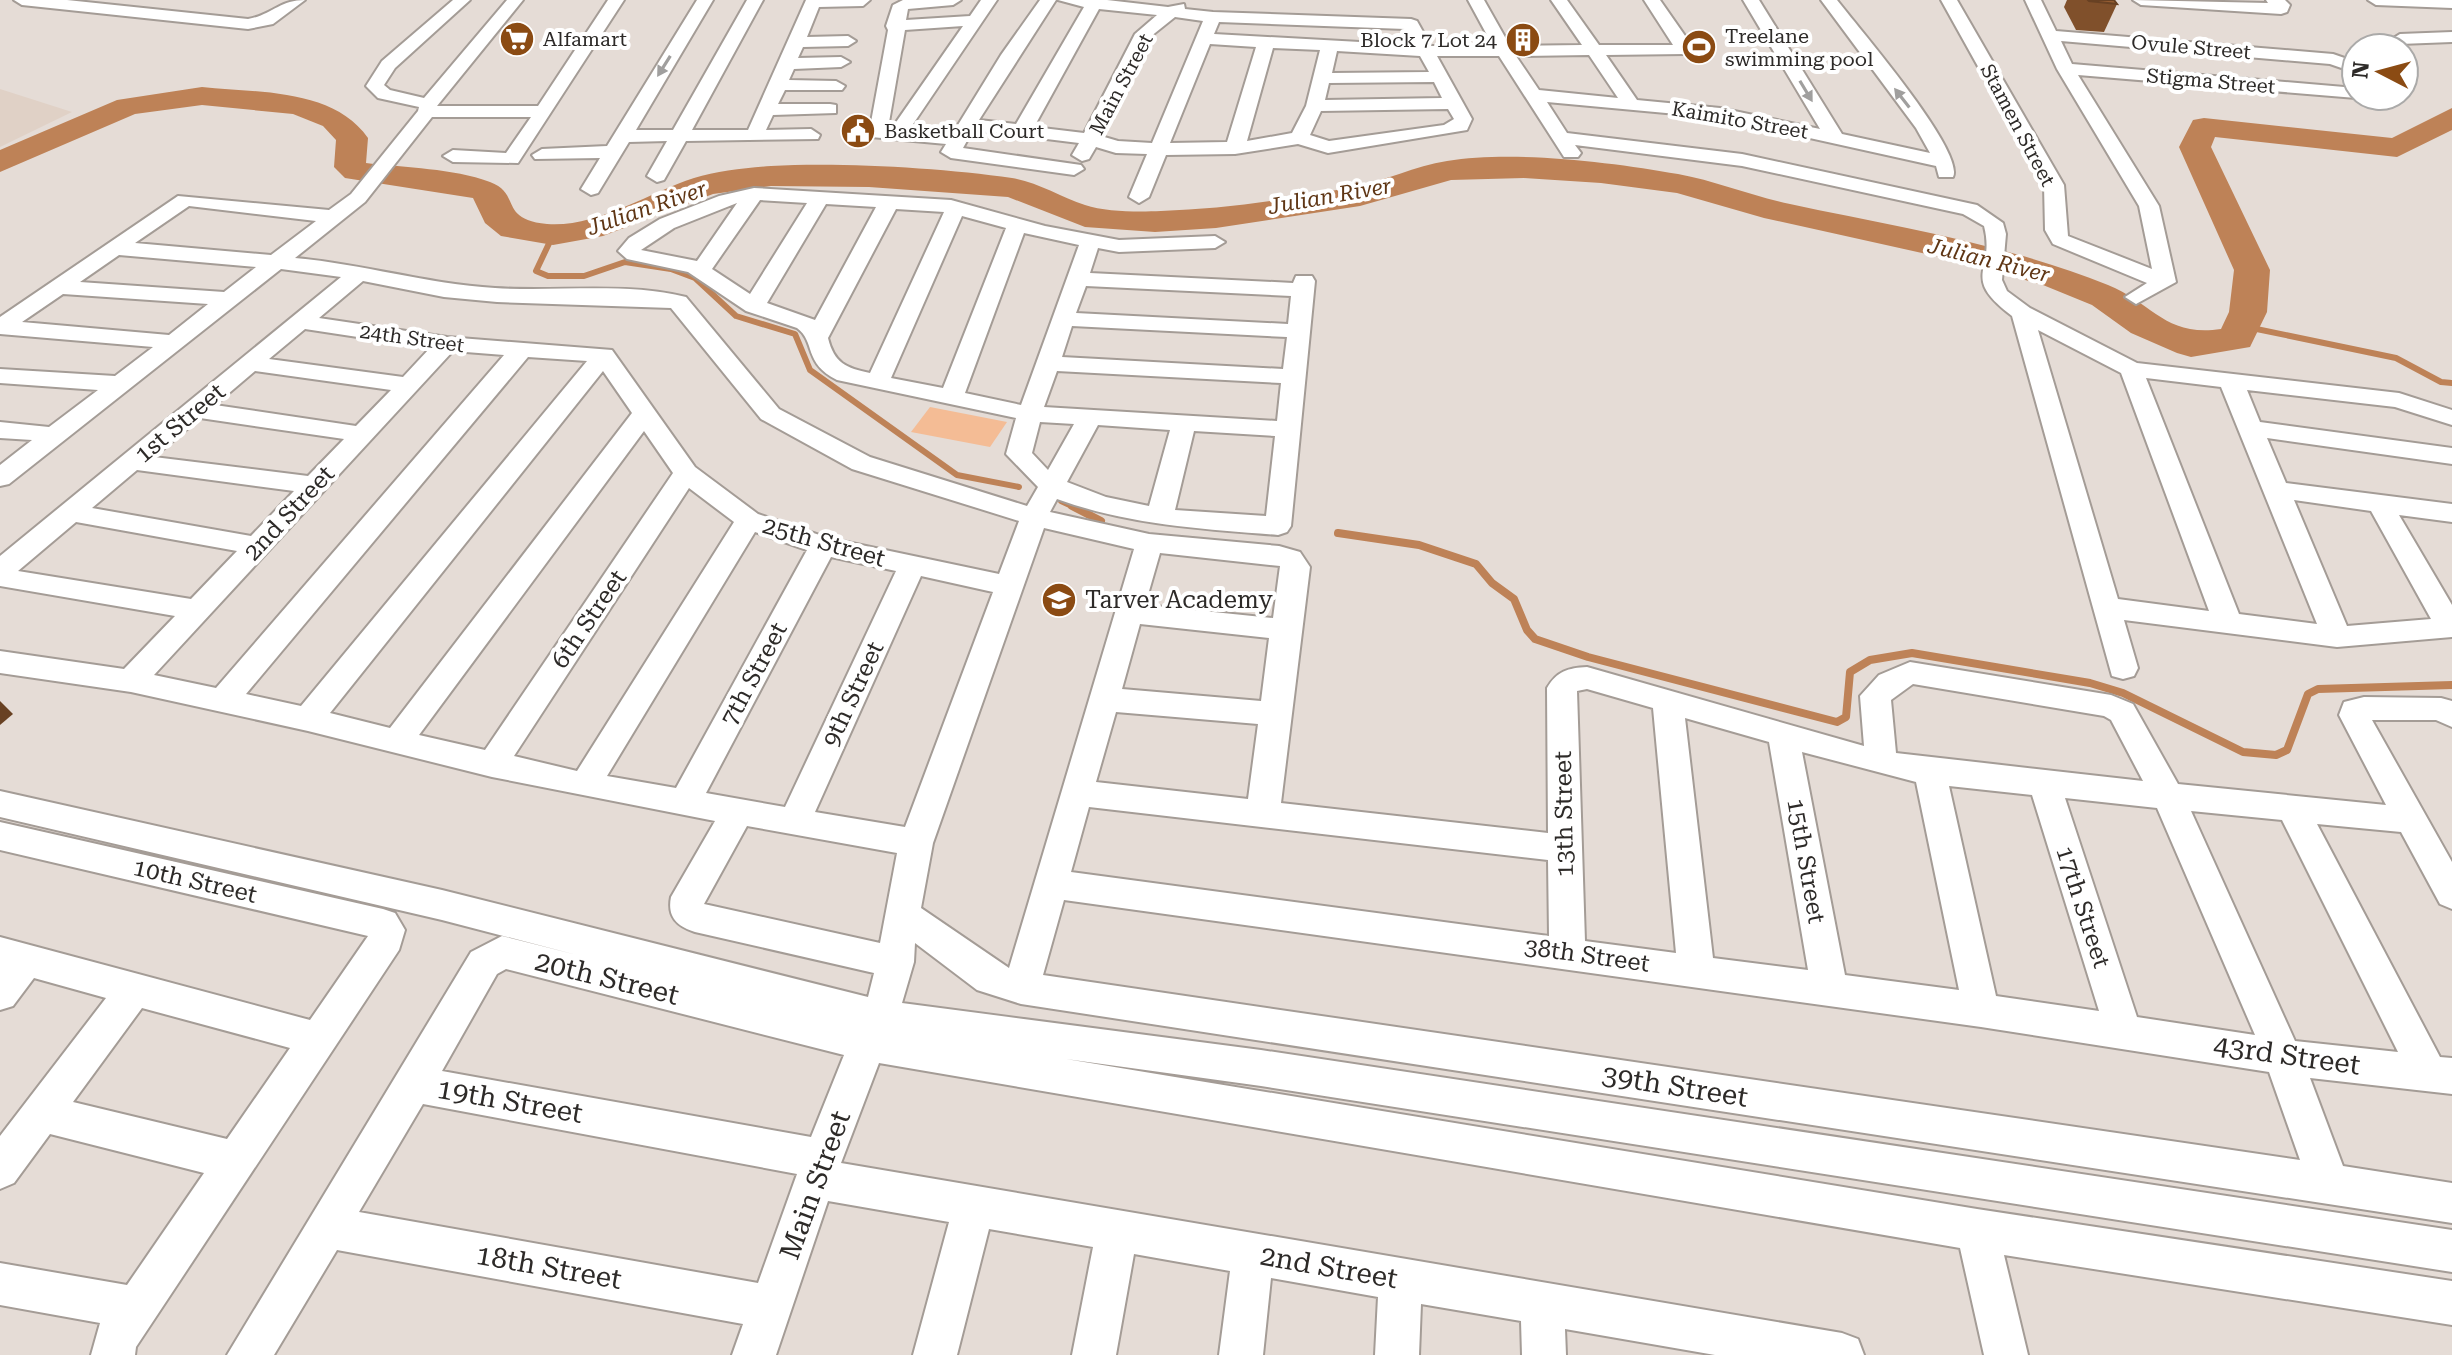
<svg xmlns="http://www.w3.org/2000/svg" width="2452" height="1355" font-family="'Roboto Serif',serif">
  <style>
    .built { fill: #e0d1c6 }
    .green { fill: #f4bc95 }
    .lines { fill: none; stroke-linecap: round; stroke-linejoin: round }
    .stream-far1 { stroke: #be8257; stroke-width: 6 }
    .stream { stroke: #be8257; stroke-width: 8 }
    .river { fill: #be8257; fill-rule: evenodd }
    .minor-casing { stroke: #a49c96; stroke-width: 4 }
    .minor { fill: #fff; fill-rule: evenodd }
    .wall { fill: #80502b }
    .shaded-wall { fill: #684123 }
    .building { fill: #955d32; stroke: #684123; stroke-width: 2 }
    .oneway { fill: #a09f9e }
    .labels { text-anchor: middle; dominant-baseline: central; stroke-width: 8; stroke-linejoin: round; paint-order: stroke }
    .far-poi-label { font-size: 20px; fill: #2d2a28; stroke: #fff; text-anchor: start }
    .far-street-label { font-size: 20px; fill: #2d2a28; stroke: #fff }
    .far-water-label { font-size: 22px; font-style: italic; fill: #5f3615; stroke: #fff }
    .street-label { font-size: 24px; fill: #2d2a28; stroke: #fff }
    .poi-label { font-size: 24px; fill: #2d2a28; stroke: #fff; text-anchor: start }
    .near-street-label { font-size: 28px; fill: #2d2a28; stroke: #fff }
  </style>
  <rect width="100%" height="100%" fill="#e5dcd6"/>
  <path class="built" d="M0,89L72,112L0,147Z"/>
  <path class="green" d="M930,407L1007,422L990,447L911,432Z"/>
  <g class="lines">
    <path class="stream-far1" d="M553,235L536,271L548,276H584L625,262L671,269L695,278L736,316L795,334L810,370L957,475L1019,487
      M2242,326L2396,358L2441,382L2452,383
      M1061,501L1076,508"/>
    <path class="stream" d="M1072,506L1101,521
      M1338,533L1419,545L1476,564L1492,583L1514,599L1527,630L1535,639L1588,657L1837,722L1846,717L1850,672L1870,660L1912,653L2090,683L2123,693L2243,752L2276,755L2287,750L2308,694L2318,689L2452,685"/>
    <path class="river" d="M202,87C257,93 333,88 368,138L366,163C407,168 452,168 490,182C522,194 498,219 547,224C596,228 648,193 694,178C717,171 746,168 771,166C841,162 942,168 1012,178C1037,182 1061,197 1085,205C1106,212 1138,212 1161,211C1225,209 1291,199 1353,187C1385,181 1415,166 1447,161C1513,150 1611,162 1678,174C1716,181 1752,196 1790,204C1897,227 2007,244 2108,285C2154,304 2165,337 2221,329L2229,312L2234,270L2179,147L2193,120L2204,118L2392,138L2452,108V130L2397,157L2215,137L2211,147L2270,270L2267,312L2250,347L2191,357L2177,353L2131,333L2092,305L2043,285L1958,261L1764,218L1677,193L1601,183L1524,178L1451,180L1360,206L1216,228L1155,232L1085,227L1008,197L869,187L771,186L713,194L603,236L553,245L501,236L485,223L473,198L345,178L334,167L336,140L323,126L293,114L202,105L135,114L0,172V150L117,100Z"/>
    <g class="minor-casing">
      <path id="minor" d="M14,0H67L248,19C272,15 279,0 305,0L273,24L248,29L22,5Z
        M453,0H470L395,68L384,85L390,90L424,98L507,0H523L437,106H538L608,0H624L518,163L453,162L443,156L453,150L506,153L531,117H432L365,202L295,258C363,264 427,284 495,288C558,292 625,282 686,297L779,409L870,457L1027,506L1038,487L1006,454L1016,418L837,380C803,363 816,342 797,328L746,311L688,272L627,259L618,251L629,238L660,219L719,196L754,188L951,200L1045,226L1119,240L1215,236L1225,242L1215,248L1119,252L1098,248L1090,273L1293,283L1296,276H1312L1315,281L1291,526L1287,532L1278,535C1202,529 1129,525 1057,499L1050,512L1149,534L1279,546L1300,552L1310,567L1281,803L1548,833L1547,688C1557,671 1568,668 1587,667L1864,746L1860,696L1879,675L1910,662L2111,695L2133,704L2178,784L2386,805L2339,715L2344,702L2364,697L2441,698L2452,701V727L2436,720H2372L2452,862V909L2440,904L2401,832L2317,824L2440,1057L2452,1058V1094L2310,1078L2343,1166L2452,1183V1223L1021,1004L977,990L915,943L914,962L902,1003L1261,1050L2452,1230V1272L1261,1086L1066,1059L1977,1209L2452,1281V1325L2004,1255L2028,1355H1984L1960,1248L879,1063L841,1163L1842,1333L1858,1339L1864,1355H1715L1565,1329L1566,1355H1522L1521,1321L1421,1304L1419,1355H1375L1378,1297L1271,1278L1263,1355H1219L1230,1271L1134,1254L1116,1355H1072L1093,1247L989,1229L957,1355H913L949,1222L828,1201L776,1355H732L743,1324L337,1250L274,1355H227L471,952L502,936L577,955L442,920L0,817V791L442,890L868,997L874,973L695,932C677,926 667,917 671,897L715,821L492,777L308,731L131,692L0,673V651L124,669L175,616L0,586V556L341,277L281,269L9,484L0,486V465L32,440L0,438V422L49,427L98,390L0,383V369L115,376L153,347L0,334V317L178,196L329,210L351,194L418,111L419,107L378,98L366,86L382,61ZM760,200L807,203L750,294L712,269ZM737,203L697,261L641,250L674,228ZM826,204L876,207L815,320L767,303ZM189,206L316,221L271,255L135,243ZM896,209L944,212L870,373C846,368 834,363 828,338ZM962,216L1006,228L943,388L891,378ZM1024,233L1079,245L1021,405L965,393ZM119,255L256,267L224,292L80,282ZM363,281L444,297L497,302L671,308L761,419L852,469L1019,521L999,574L828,538L758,514L695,467L612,350L447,337L319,318ZM1086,286L1291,296L1288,324L1076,313ZM63,294L208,304L169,335L22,322ZM1072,326L1287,337L1283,369L1062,357ZM305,329L430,348L403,377L269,359ZM453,351L504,355L216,688L154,675ZM528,357L587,361L301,706L246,694ZM255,371L391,390L356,426L215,405ZM603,371L632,413L390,728L330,713ZM1057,371L1281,383L1277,421L1044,407ZM200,418L344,439L308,476L154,457ZM1040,422L1074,424L1048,470L1032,453ZM1098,425L1170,430L1149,506L1106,497L1067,482ZM644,431L673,473L485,750L419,735ZM1194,431L1275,436L1266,516L1175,510ZM137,470L294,491L251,536L92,508ZM689,488L734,522L577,771L514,756ZM76,522L237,551L191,599L18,571ZM1044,528L1134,549L1009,968L921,908L933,843ZM755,532L807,550L676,788L607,776ZM1160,553L1280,566L1273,618L1145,605ZM831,557L896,571L785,807L706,793ZM921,576L993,592L905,827L815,812ZM1140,624L1269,638L1261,701L1122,689ZM1913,684L2104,716L2111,720L2143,781L1896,753L1891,700ZM1587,689L1653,708L1676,953L1585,941L1577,691ZM1116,712L1258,724L1248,799L1096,782ZM1685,718L1769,742L1808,970L1713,958ZM1802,752L1916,782L1959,990L1845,975ZM1949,786L2032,795L2099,1011L1996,996ZM2065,798L2157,808L2255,1035L2137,1017ZM1089,807L1548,860L1549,936L1071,872ZM2191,811L2282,820L2398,1052L2295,1041ZM747,826L897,853L880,943L704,904ZM1064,900L1981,1027L2269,1072L2300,1160L1043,975ZM506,969L844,1055L811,1137L442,1071L497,974ZM423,1104L797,1174L758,1283L359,1212Z
        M697,0H713L636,130H673L747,0H763L692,130H748L806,0H870L863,6L819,7L807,37L848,36L856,41L848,46L803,47L798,58L841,57L850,62L841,67L794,69L789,80L836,81L845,86L842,90H785L778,104H830L836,105V113L773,115L766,130L811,129L820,135L818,139L686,141L664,180L657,182L647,176L667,141L629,142L598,193L591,195L581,189L600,158L535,159L532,155L542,149L607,146Z
        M903,0H961L953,5L908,9L906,20L970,16L981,0H997L909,130L953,133L1001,55L1040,0H1056L979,120L1016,124L1084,7L1058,0H1107L1168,7L1184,4L1185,9L1213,12L1411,19L1417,21L1431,46H1493L1468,0H1484L1510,46L1582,45L1551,0H1567L1599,45H1673L1644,0H1660L1690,43L1685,54L1606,55L1637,100L1720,108L1820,129L1743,0H1759L1842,134L1930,153L1916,128L1821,0H1837C1857,26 1966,152 1953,177H1939L1936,166L1720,118L1547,102L1567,133L1742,154L1977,205L2003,223L2006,234L2002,280L2007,291L2030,308L2137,363L2399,393L2452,410V425L2395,407L2247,390L2260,422L2452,448V464L2267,438L2286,483L2452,504V522L2399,515L2452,605V637L2337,647L2124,620L2138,668L2134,676L2123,679L2112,676L2012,316C1959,276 1996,272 1984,226L1963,214L1742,166L1575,145L1581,153L1578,157H1564L1499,56H1437L1472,119L1467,130L1328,153L1298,144L1235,154L1166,155L1149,197L1139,203L1129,197L1147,154L1116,153L1096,147L1089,159L1082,161L1072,155L1079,143L973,130L963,148L1081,165L1084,169L1074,175L951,158L941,152L946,144L871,137L869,133L888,30L886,26L893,5ZM1099,9L1157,15L1135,34L1084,133L1034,127ZM1175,17L1203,21L1152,143L1118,141L1101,136L1150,37ZM1219,22L1405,29L1414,45L1214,34ZM963,26L892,128H888L905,30ZM1210,44L1256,47L1227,142L1170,143ZM1273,48L1320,50L1306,106L1292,133L1247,141ZM1337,51L1420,56L1429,72L1332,73ZM1589,55L1618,98L1539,90L1516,56ZM1434,82L1442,98L1325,100L1329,83ZM1448,109L1454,119L1444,125L1329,141L1310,135L1321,111ZM2038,330L2121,373L2209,611L2118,599ZM2146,378L2221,387L2317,624L2239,614ZM2294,500L2371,511L2431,619L2347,626Z
        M1941,0H1957L2064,185L2068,236L2152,269L2139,206L2057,69L2025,0H2041L2056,31L2333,54L2356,62V73L2330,64L2061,41L2072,64L2356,88V96H2363L2356,98L2078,75L2159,206L2176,282L2136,304L2125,297L2147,283L2053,244L2045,230L2044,185Z
        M2133,0L2268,3L2266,0H2285L2290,5L2287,12L2281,14L2141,5Z
        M2368,0H2452V8L2376,5Z
        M2452,32V42L2400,44L2392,39L2400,34Z
        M0,822L383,909L395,913L405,930L399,950L136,1347L135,1355H91L100,1323L0,1305V1263L127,1285L204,1173L50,1134L14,1183L0,1189V1136L106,998L34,978L13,1006L0,1010V937L310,1020L368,936L0,850ZM142,1008L290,1048L227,1139L73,1102Z"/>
    </g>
    <use href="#minor" class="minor"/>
  </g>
  <path class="wall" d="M2067,0H2114L2117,4L2104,32L2076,30L2064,7Z"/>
  <path class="shaded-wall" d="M0,701L13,714L0,725Z"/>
  <path class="building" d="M2088,0H2114L2117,4L2089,1Z"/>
  <defs><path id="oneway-solid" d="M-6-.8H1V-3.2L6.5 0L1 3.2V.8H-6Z" transform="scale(2)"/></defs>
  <g class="oneway">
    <use href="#oneway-solid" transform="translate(664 66) rotate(122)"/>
    <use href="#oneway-solid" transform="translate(1806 91) rotate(59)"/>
    <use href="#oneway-solid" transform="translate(1902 98) rotate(-128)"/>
  </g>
  <defs>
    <g id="supermarket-disc" transform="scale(1.8)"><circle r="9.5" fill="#8b4b13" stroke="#fff"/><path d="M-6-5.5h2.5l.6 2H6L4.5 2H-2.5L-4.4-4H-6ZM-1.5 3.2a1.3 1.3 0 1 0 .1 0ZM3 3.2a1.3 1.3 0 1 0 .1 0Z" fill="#fff"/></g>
    <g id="building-disc" transform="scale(1.8)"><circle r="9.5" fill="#8b4b13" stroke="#fff"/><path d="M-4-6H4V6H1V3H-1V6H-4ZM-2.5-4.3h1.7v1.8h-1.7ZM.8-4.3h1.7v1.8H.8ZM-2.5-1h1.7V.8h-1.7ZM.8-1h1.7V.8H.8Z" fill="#fff"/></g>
    <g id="stadium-disc" transform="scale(1.8)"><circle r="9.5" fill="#8b4b13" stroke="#fff"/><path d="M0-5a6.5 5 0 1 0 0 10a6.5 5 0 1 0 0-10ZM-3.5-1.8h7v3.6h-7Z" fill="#fff"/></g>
    <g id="civic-disc" transform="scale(1.8)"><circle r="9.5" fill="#8b4b13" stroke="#fff"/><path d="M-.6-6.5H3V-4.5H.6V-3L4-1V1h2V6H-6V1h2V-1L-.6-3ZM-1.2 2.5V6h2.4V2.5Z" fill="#fff"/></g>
    <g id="school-disc" transform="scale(1.8)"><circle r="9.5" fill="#8b4b13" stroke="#fff"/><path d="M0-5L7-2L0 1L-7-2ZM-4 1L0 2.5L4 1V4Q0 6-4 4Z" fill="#fff"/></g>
  </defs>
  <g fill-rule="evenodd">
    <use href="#supermarket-disc" x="517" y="39"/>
    <use href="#building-disc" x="1523" y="40"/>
    <use href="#stadium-disc" x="1699" y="47"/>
    <use href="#civic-disc" x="858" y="131"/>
    <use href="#school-disc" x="1059" y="600"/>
  </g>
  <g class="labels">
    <g class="far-poi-label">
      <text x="1725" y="36">Treelane<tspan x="1725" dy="23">swimming pool</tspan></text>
      <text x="543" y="39">Alfamart</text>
      <text x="1497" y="40" text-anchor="end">Block 7 Lot 24</text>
      <text x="884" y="131">Basketball Court</text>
    </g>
    <g class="far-street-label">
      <text transform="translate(2191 47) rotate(5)">Ovule Street</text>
      <text transform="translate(2211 81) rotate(5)">Stigma Street</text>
      <text transform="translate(1121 84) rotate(-62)">Main Street</text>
      <text transform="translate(1740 120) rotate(10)">Kaimito Street</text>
      <text transform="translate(2018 125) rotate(62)">Stamen Street</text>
      <text transform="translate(412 338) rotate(8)">24th Street</text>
    </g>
    <g class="far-water-label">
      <text transform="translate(1330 196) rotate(-10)">Julian River</text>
      <text transform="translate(647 208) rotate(-19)">Julian River</text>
      <text transform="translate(1989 260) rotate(14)">Julian River</text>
    </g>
    <g class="street-label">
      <text transform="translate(180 423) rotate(-40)">1st Street</text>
      <text transform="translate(289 513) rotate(-47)">2nd Street</text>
      <text transform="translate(824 542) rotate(16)">25th Street</text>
      <text transform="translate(589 619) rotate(-56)">6th Street</text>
      <text transform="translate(754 674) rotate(-62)">7th Street</text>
      <text transform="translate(853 694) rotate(-65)">9th Street</text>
      <text transform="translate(1564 814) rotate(-91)">13th Street</text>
      <text transform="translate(1806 861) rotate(80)">15th Street</text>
      <text transform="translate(195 881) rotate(13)">10th Street</text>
      <text transform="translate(2083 907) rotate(72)">17th Street</text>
      <text transform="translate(1587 955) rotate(8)">38th Street</text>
    </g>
    <g class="poi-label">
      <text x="1085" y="600">Tarver Academy</text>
    </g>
    <g class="near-street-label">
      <text transform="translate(607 978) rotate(14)">20th Street</text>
      <text transform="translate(2287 1055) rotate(8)">43rd Street</text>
      <text transform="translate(1675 1086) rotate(9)">39th Street</text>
      <text transform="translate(510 1101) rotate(10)">19th Street</text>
      <text transform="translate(815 1185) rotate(-70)">Main Street</text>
      <text transform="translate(549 1267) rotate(10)">18th Street</text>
      <text transform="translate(1329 1267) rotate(10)">2nd Street</text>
    </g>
  </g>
  <g transform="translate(2380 72) rotate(276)"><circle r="38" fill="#ffffff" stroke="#abaaa9" stroke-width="2"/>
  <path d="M0-6L14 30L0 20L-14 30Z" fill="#8b4b13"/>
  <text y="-12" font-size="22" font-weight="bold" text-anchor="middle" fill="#2d2a28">N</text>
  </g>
</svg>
